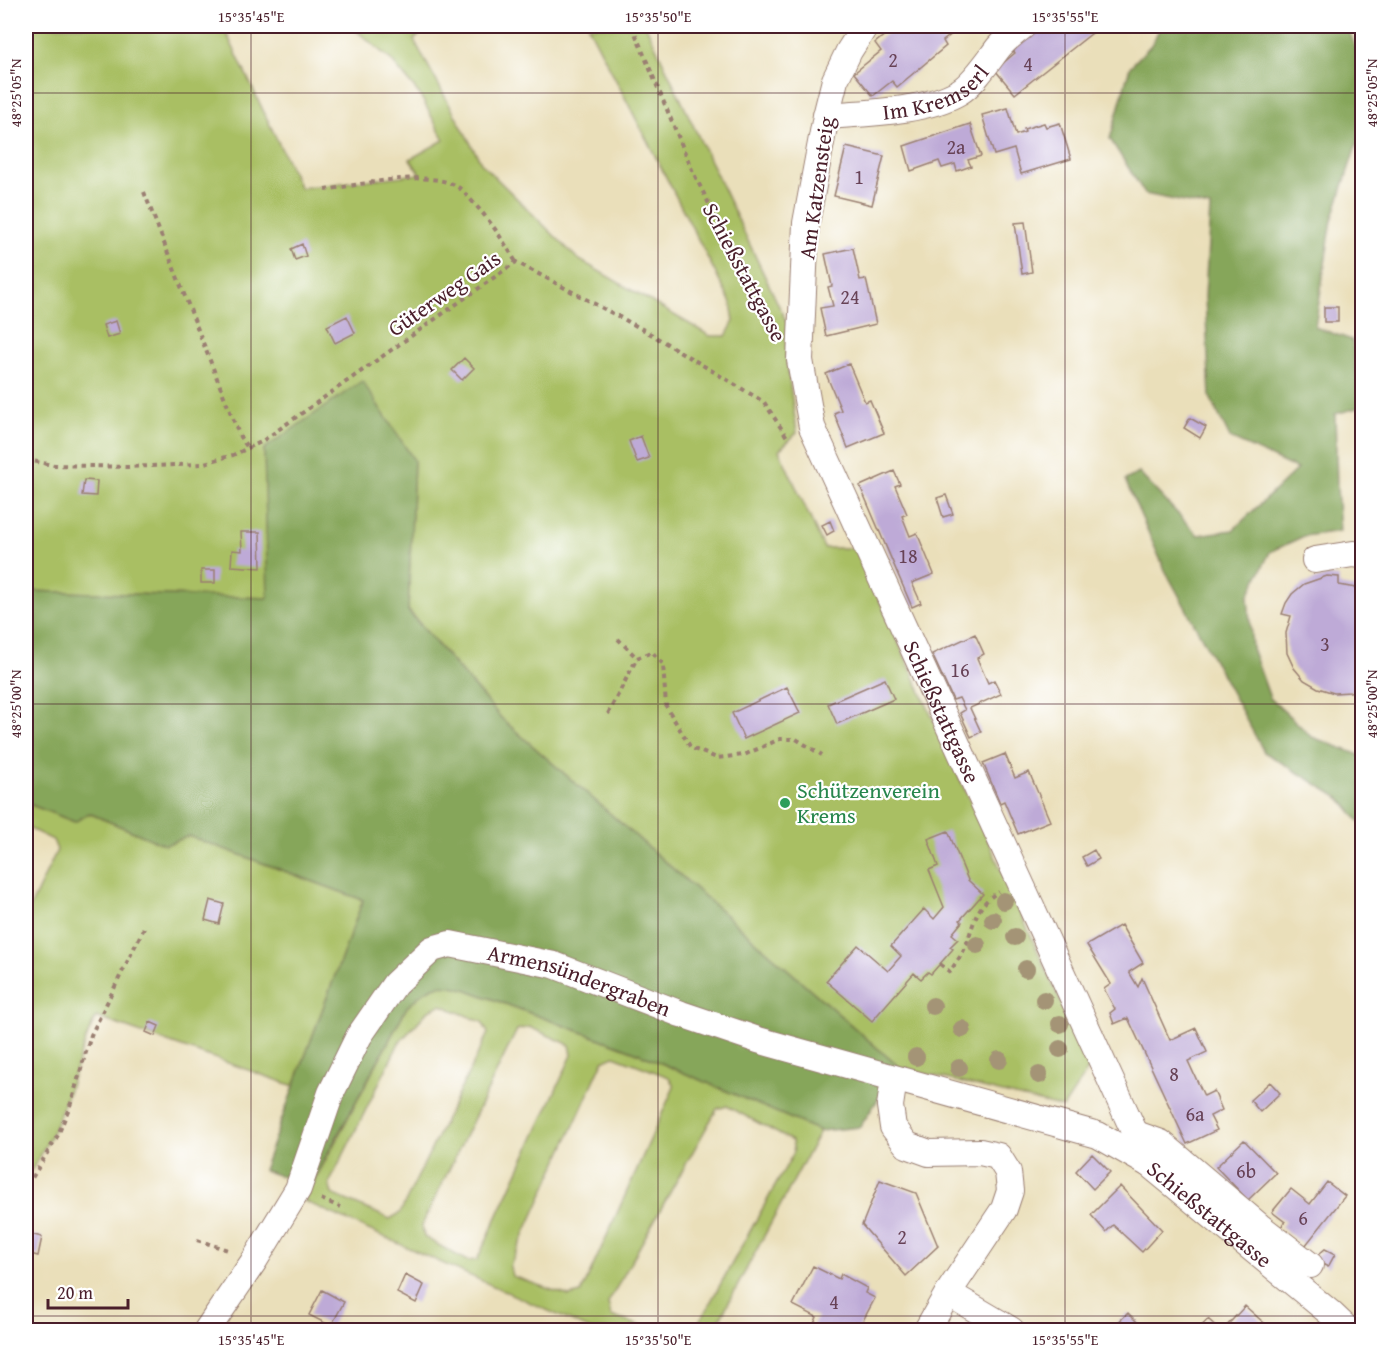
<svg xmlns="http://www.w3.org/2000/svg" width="1388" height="1356" font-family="'Gentium Book Plus',serif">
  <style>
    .green { fill: #a9bf64; stroke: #7a6f48; stroke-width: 1.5; fill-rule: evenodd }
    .forest { fill: #86a65a; stroke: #686242; stroke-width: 1.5 }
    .building { fill: #beaad7 }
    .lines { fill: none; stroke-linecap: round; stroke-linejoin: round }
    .minor-casing { stroke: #9a7f72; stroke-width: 28 }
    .path { stroke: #9a7f72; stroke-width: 4; stroke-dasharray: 4.5 4.5; stroke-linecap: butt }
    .minor { stroke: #fff; stroke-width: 26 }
    .tree { fill: #a49476 }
    .ticks { fill: none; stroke: #4a1f2b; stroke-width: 1.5; stroke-opacity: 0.45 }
    .leisure-dot { fill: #2e9e5b; stroke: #fff; stroke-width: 2 }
    .labels { text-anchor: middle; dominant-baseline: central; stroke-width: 4.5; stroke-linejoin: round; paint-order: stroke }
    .number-label { font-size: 20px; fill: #674256 }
    .street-label { font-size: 22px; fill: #4a1f2b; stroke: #fff }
    .leisure-label { font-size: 22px; fill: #27864d; stroke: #fff; text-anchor: start }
    .neatline { fill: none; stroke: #4a1f2b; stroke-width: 2 }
    .ticks-label { font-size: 15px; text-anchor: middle; fill: #4a1f2b }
  </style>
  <rect width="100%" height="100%" fill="#fff"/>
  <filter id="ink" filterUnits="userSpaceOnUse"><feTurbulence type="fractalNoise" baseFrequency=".0167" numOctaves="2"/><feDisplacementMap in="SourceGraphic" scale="12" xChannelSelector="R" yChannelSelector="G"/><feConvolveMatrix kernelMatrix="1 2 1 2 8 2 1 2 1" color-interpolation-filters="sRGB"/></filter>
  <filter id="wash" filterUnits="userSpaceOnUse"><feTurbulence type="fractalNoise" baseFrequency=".008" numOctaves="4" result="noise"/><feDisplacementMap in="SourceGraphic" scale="24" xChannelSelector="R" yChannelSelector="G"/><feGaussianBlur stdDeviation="1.35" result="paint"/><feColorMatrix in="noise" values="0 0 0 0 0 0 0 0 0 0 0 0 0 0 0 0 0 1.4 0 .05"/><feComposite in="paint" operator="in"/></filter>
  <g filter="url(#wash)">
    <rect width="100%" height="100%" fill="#eadfba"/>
    <path class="green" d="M26,26H223L300,188L420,174L410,159L444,140L420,95L391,60L351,26H429L414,40L482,164L578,259L710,336H726L734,321L731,303L588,26H646L787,323L786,358L797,433L779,450L824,548H856L1090,1067L1063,1108L899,1067L502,719L408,610L414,460L264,449L269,598L26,591Z
      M26,803L74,822L88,813L165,845L189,836L363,900L294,1086L96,1017C74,1060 68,1108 43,1150C38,1159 33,1170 26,1177V916L57,850L53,840L26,827Z
      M442,983L465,989L633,1051L820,1131L714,1330H695L794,1152L792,1141L727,1106L717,1109L608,1303L611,1316L653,1330H591L304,1201L407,1007L425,991ZM441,1005L482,1022L488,1033L400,1213L390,1219L332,1194L329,1184L399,1043L429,1010ZM529,1027L570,1045L572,1055L477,1260L467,1261L424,1237L422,1225L517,1030ZM614,1056L669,1077L674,1087L581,1293L569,1296L512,1276L510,1266L603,1061Z"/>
    <path class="forest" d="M1161,26H1347L1362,64V128L1332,220L1315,327L1352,340L1361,407L1335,414L1337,487L1340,531L1304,536L1270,552L1248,597L1252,648L1270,698L1312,737L1362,756V825L1341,799L1264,752L1165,570L1125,480L1139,473L1198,535L1233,530L1297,469L1230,438L1210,397L1205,297L1210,207L1145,194L1110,139L1130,67L1151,45Z
      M362,381L414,460L408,611L502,719L899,1067L860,1127L820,1131L633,1051L465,989C434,981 430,986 407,1007L310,1186L263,1170L363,900L189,836L165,845L89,813L75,822L26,803V591L268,598L264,449Z"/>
    <g id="blocks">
      <path class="building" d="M896,26H962L943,41L946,46L897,87L892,81L873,96L854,73L881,51L875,43Z
        M1042,26H1101L1015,94L995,70L1015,53L1012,49Z
        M1008,108L1016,135L1025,132L1024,129L1044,123L1046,127L1060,123L1071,159L1021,174L1014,149L994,155L982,115Z
        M970,124L981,156L968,160L971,166L957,171L955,164L942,168L939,161L911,171L904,146Z
        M846,147L884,156L872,205L834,196Z
        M1025,222L1032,272L1022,274L1015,223Z
        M302,244L306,256L295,260L291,249Z
        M853,248L860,280L866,279L876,324L826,336L820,308L833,306L828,287L832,286L825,254Z
        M1324,307H1338V322H1324Z
        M347,316L355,333L335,343L327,326Z
        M116,321L120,334L107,338L103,325Z
        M464,358L474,368L462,380L452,370Z
        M849,364L865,402L870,400L884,433L848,448L834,413L841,410L826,374Z
        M1190,418L1206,427L1200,438L1184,428Z
        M641,436L649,458L637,462L629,441Z
        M894,471L900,484L895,486L907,514L902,516L910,536L917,533L934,574L912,583L921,603L912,607L860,486Z
        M84,480L97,481L96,496L82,495Z
        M946,495L953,514L943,517L937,498Z
        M830,521L834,531L827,535L822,525Z
        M241,532H260L261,568L231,566L232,550L242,551Z
        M201,570H215V583H201Z
        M1327,576L1339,577V585L1362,589V688L1350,692L1334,693L1318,688L1304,680L1294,668L1287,653L1286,633L1291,616L1282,614L1286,603L1292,594L1304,584Z
        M975,634L984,654L977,658L988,683L994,680L1001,694L970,708L981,732L971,737L960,713L965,710L959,698L953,700L932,654Z
        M885,679L894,699L837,724L828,704Z
        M787,687L800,713L744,739L732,713Z
        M1005,754L1015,778L1029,772L1050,821L1018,834L1004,801L1000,803L983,763Z
        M948,831L968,880L983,894L960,920L962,922L952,934L958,939L950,947L953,949L931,974L928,972L921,979L914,973L872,1021L826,981L858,945L888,971L901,956L891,946L924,909L934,919L944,907L929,870L938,866L928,839Z
        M1094,850L1099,859L1087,866L1082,857Z
        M210,900L224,904L219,924L205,920Z
        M1121,925L1143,963L1129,972L1138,987L1142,978L1170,1040L1196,1028L1207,1052L1188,1061L1204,1096L1214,1091L1222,1110L1210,1116L1217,1130L1187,1144L1128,1018L1114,1024L1110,1013L1115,1009L1104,989L1111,984L1087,945Z
        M150,1022L159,1026L155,1036L146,1032Z
        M1270,1082L1280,1093L1260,1112L1250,1100Z
        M1244,1140L1276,1173L1248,1200L1216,1167Z
        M1092,1154L1110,1172L1093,1189L1076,1171Z
        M880,1180L916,1193L938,1246L906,1276L862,1225Z
        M1327,1182L1345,1196L1305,1246L1281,1227L1285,1222L1272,1212L1291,1189L1310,1204Z
        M1120,1186L1162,1230L1142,1252L1113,1225L1106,1232L1091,1215Z
        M26,1233L42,1237L38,1256L26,1253Z
        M1325,1249L1335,1254L1328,1267L1313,1259Z
        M813,1266L839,1279L841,1274L867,1288L865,1293L875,1298L858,1330L846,1327L844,1330H816L812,1328L817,1317L793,1305Z
        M405,1275L424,1285L416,1303L397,1293Z
        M322,1290L344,1302L331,1326L309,1315Z
        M1245,1306L1272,1330H1223Z
        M1128,1313L1145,1330H1110Z
        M1208,1319L1220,1330H1198Z"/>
    </g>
  </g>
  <g filter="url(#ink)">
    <use href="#blocks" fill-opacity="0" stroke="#9a7f72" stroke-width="1.5"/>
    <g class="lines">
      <g class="minor-casing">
        <g id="minor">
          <path id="s1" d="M865,26L849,51L835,80L826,116L806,223L800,360L812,427L1149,1164L1329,1312L1348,1330"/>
          <path id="s2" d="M826,116C864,113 925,112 959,92C974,83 988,61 999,47C1006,39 1015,32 1023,26"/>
          <path d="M1315,560L1353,554L1362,555"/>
          <path d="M894,1079L890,1106L893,1127L907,1145L929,1153L980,1152L998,1156L1008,1172L1010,1191L1004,1209L948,1293L927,1330"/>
          <path d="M1136,1134L1161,1143L1259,1226L1310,1265"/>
          <path d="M948,1293L1011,1330"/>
          <path id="s3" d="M207,1330L254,1261L298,1189L331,1093L359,1036L395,984L432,949L450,944L554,965L681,1014L758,1040L1098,1135L1149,1164"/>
        </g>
      </g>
      <path class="path" d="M632,26L693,172L775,335
        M325,190C359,185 426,169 456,186C462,189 466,195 470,199C490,220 501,237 516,262
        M144,192L240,437L248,448
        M26,460L54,465L127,467L201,464L233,455L261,442L516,262L644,330L764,402L787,437
        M618,639L637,658L652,652L663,664L666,706L691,748L717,758L744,755L780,739H796L822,755
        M608,714L637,658
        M940,964L950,972C954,965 959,959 963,952C974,929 973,905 999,892
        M26,1184L32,1178L58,1135L71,1103L91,1035L144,928
        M321,1199L340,1207
        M197,1240L231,1251"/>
      <use href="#minor" class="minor"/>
    </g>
    <g class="tree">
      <circle cx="1004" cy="901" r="9"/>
      <circle cx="993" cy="920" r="9"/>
      <circle cx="1015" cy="937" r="9"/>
      <circle cx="977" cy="945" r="9"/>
      <circle cx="1026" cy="969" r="9"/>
      <circle cx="1044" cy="1000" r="9"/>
      <circle cx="933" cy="1006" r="9"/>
      <circle cx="1060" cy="1024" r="9"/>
      <circle cx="962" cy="1029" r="9"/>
      <circle cx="1060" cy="1049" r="9"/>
      <circle cx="916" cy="1057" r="9"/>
      <circle cx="999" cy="1060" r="9"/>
      <circle cx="959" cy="1068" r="9"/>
      <circle cx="1039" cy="1075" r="9"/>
    </g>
  </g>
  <path class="ticks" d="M251,26V1330M658,26V1330M1065,26V1330M26,93H1362M26,704H1362M26,1316H1362"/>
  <circle class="leisure-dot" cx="785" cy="803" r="6"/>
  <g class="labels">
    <g class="number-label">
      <text x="893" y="59">2</text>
      <text x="1028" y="63">4</text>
      <text x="956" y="146">2a</text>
      <text x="859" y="176">1</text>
      <text x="850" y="296">24</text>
      <text x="908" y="555">18</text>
      <text x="1325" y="643">3</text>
      <text x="960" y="669">16</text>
      <text x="1174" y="1073">8</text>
      <text x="1195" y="1113">6a</text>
      <text x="1246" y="1170">6b</text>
      <text x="1303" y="1217">6</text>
      <text x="902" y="1236">2</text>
      <text x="834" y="1301">4</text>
    </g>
    <g class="street-label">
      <text stroke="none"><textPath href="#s2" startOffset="114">Im Kremserl</textPath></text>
      <text transform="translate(816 188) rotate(-82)">Am Katzensteig</text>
      <text transform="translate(745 272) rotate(62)">Schießstattgasse</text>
      <text transform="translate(444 293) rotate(-35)">Güterweg Gais</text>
      <text stroke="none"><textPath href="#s1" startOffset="726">Schießstattgasse</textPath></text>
      <text stroke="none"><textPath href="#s3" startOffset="600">Armensündergraben</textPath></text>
      <text stroke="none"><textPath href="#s1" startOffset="1302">Schießstattgasse</textPath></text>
    </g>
    <g class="leisure-label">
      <text x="797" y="790">Schützenverein<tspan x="797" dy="25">Krems</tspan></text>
    </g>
  </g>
  <rect width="1388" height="1356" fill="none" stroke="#fff" stroke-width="66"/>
  <path d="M48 1299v9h80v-9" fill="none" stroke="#4a1f2b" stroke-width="3"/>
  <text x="57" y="1299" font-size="18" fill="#4a1f2b" stroke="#ffffff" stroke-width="4.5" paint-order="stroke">20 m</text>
  <rect x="33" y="33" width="1322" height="1290" class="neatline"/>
  <g class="ticks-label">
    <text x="251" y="22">15°35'45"E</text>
    <text x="658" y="22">15°35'50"E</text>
    <text x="1065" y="22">15°35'55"E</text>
    <text transform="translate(16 93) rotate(-90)" y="5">48°25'05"N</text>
    <text transform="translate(1372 93) rotate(-90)" y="5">48°25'05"N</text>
    <text transform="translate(16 704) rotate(-90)" y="5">48°25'00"N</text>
    <text transform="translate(1372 704) rotate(-90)" y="5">48°25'00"N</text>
    <text x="251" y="1345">15°35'45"E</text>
    <text x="658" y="1345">15°35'50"E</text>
    <text x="1065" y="1345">15°35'55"E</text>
  </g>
</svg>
